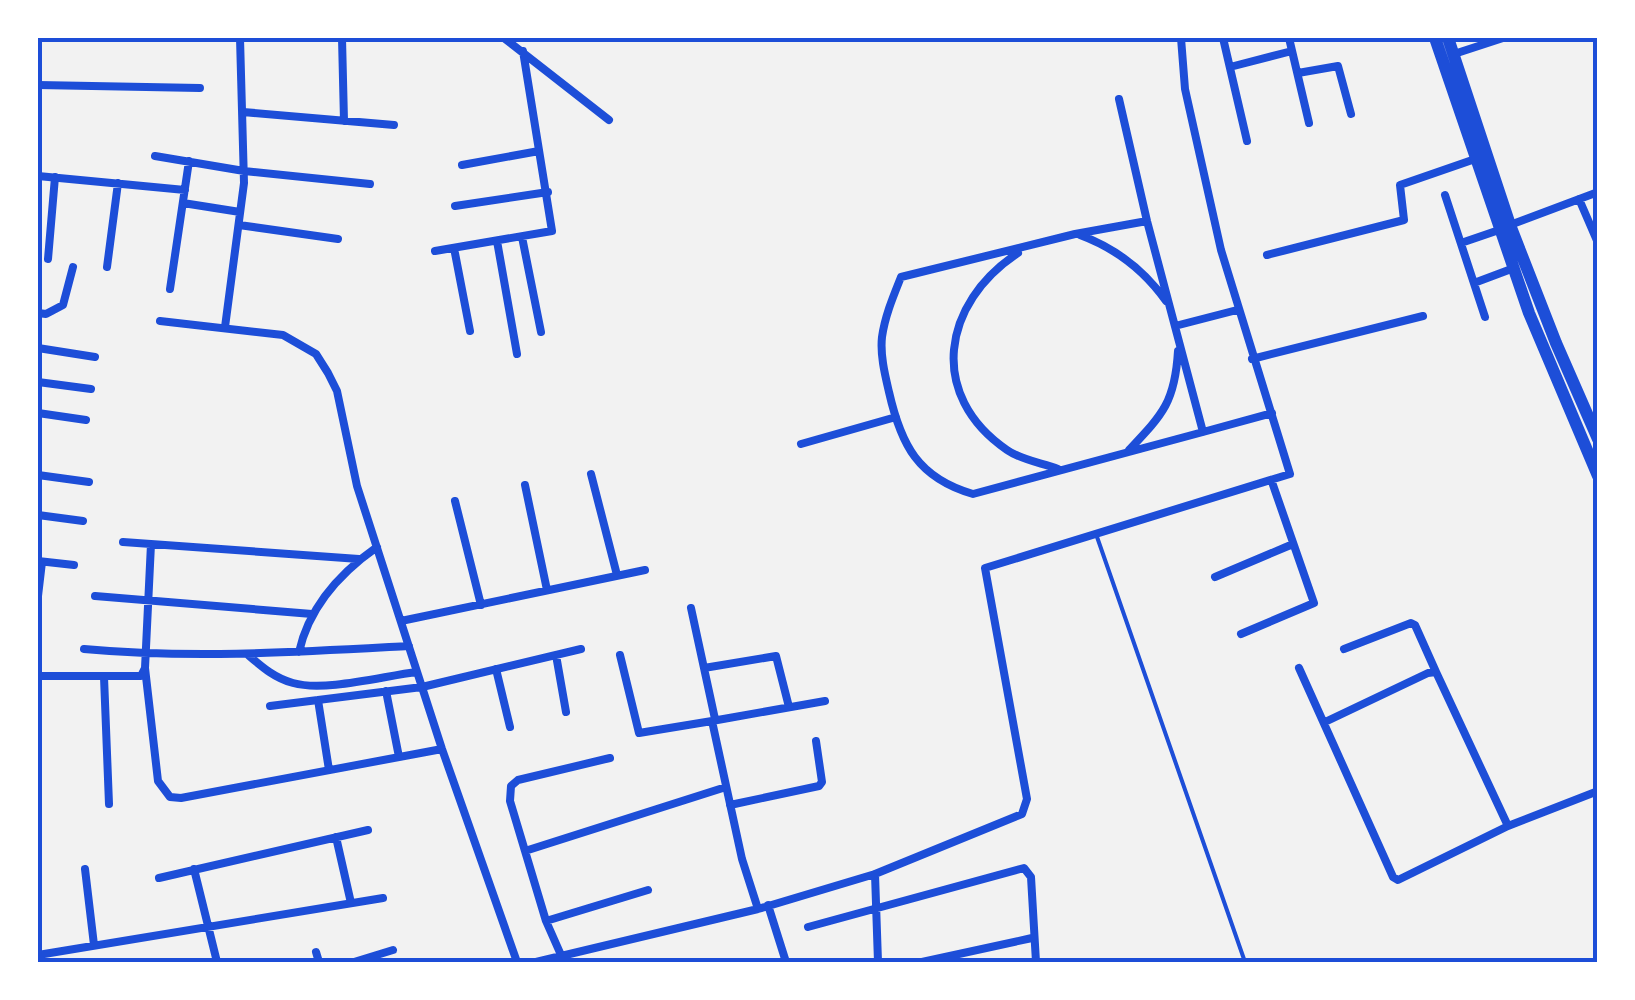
<svg xmlns="http://www.w3.org/2000/svg" width="1635" height="1000" font-family="'DM Sans',sans-serif">
  <style>
    .lines { fill: none; stroke-linecap: round; stroke-linejoin: round }
    .service { stroke: #1d4ed8; stroke-width: 4 }
    .minor { stroke: #1d4ed8; stroke-width: 8 }
    .primary { stroke: #1d4ed8; stroke-width: 12 }
    .neatline { fill: none; stroke: #1d4ed8; stroke-width: 4 }
  </style>
  <rect width="100%" height="100%" fill="#f2f2f2"/>
  <g class="lines">
    <path class="service" d="M1096,534L1245,962"/>
    <path class="minor" d="M342,38L344,121
      M504,38L609,120
      M1223,38L1247,141
      M1289,38L1309,123
      M1454,54L1503,38
      M1230,67L1292,51
      M1298,73L1338,66L1351,114
      M38,85L200,88
      M1119,99L1147,221L1203,432L973,494C918,478 901,445 889,392C885,375 880,355 882,337C885,316 893,297 901,277L1075,234L1147,221
      M243,112L394,125
      M155,156L244,171L370,184
      M462,165L539,151
      M38,176L185,190
      M1445,195L1485,317
      M1579,199L1598,243
      M183,203L240,212
      M455,206L548,192
      M239,225L338,239
      M1510,225L1598,192
      M1080,235C1115,248 1144,270 1166,301
      M522,237L541,332
      M497,241L517,354
      M1461,243L1502,229
      M454,248L470,331
      M435,251L552,231L523,51
      M1018,253C942,303 927,395 1007,450C1021,460 1042,463 1058,469
      M1267,255L1404,220L1400,185L1478,158
      M48,259L55,177
      M107,267L118,183
      M1474,283L1514,268
      M170,289L189,161
      M38,313L46,314L63,305L73,267
      M160,321L283,335L316,354L328,373L337,391L357,486L442,749L517,962
      M1175,326L1237,310
      M225,327L244,183L240,38
      M38,348L95,357
      M1252,359L1423,316
      M38,382L91,389
      M38,413L86,420
      M1203,432L1272,413
      M801,444L896,417
      M1129,450C1163,414 1175,402 1178,351
      M591,474L617,575
      M38,475L89,482
      M525,485L547,590
      M455,501L481,605
      M38,515L83,521
      M123,542L359,559
      M38,561L74,565
      M1215,577L1293,544
      M38,596L42,562
      M95,596L312,614
      M691,608L715,719
      M401,621L645,570
      M1241,634L1314,603L1272,482
      M84,649C193,659 300,652 409,646
      M1344,649L1411,623L1415,625L1436,672
      M299,652C309,607 340,573 377,547
      M247,654C261,666 274,678 293,683C325,692 383,676 417,672
      M556,655L566,712
      M620,655L639,733L712,721
      M145,668L158,781L170,797L181,798L442,749
      M704,668L776,656L789,707
      M1299,668L1393,877L1398,880L1508,826L1598,791
      M496,669L510,727
      M38,676H141L145,668L151,544
      M104,677L109,804
      M386,691L399,757
      M318,700L329,770
      M270,706L422,687L581,649
      M1325,722L1428,673L1436,672L1508,826
      M730,805L819,786L822,782L816,741
      M336,837L351,903
      M525,851L726,787
      M85,869L94,945
      M194,869L217,962
      M875,874L878,962
      M159,878L368,830
      M768,905L786,962
      M758,909L742,859L712,721L825,701
      M546,921L648,890
      M808,927L1024,868L1031,877L1036,962
      M316,952L319,962
      M38,955L383,898
      M561,955L546,921L510,801L511,786L518,780L610,758
      M354,962L393,950
      M536,962L758,909L875,874L1022,814L1027,799L985,568L1290,474L1221,250L1185,89L1181,38
      M922,962L1032,938"/>
    <path class="primary" d="M1435,38L1529,313L1598,476
      M1448,38L1510,225L1556,343L1598,439"/>
  </g>
  <rect width="1635" height="1000" fill="none" stroke="#ffffff" stroke-width="80"/>
  <rect x="40" y="40" width="1555" height="920" class="neatline"/>
</svg>
